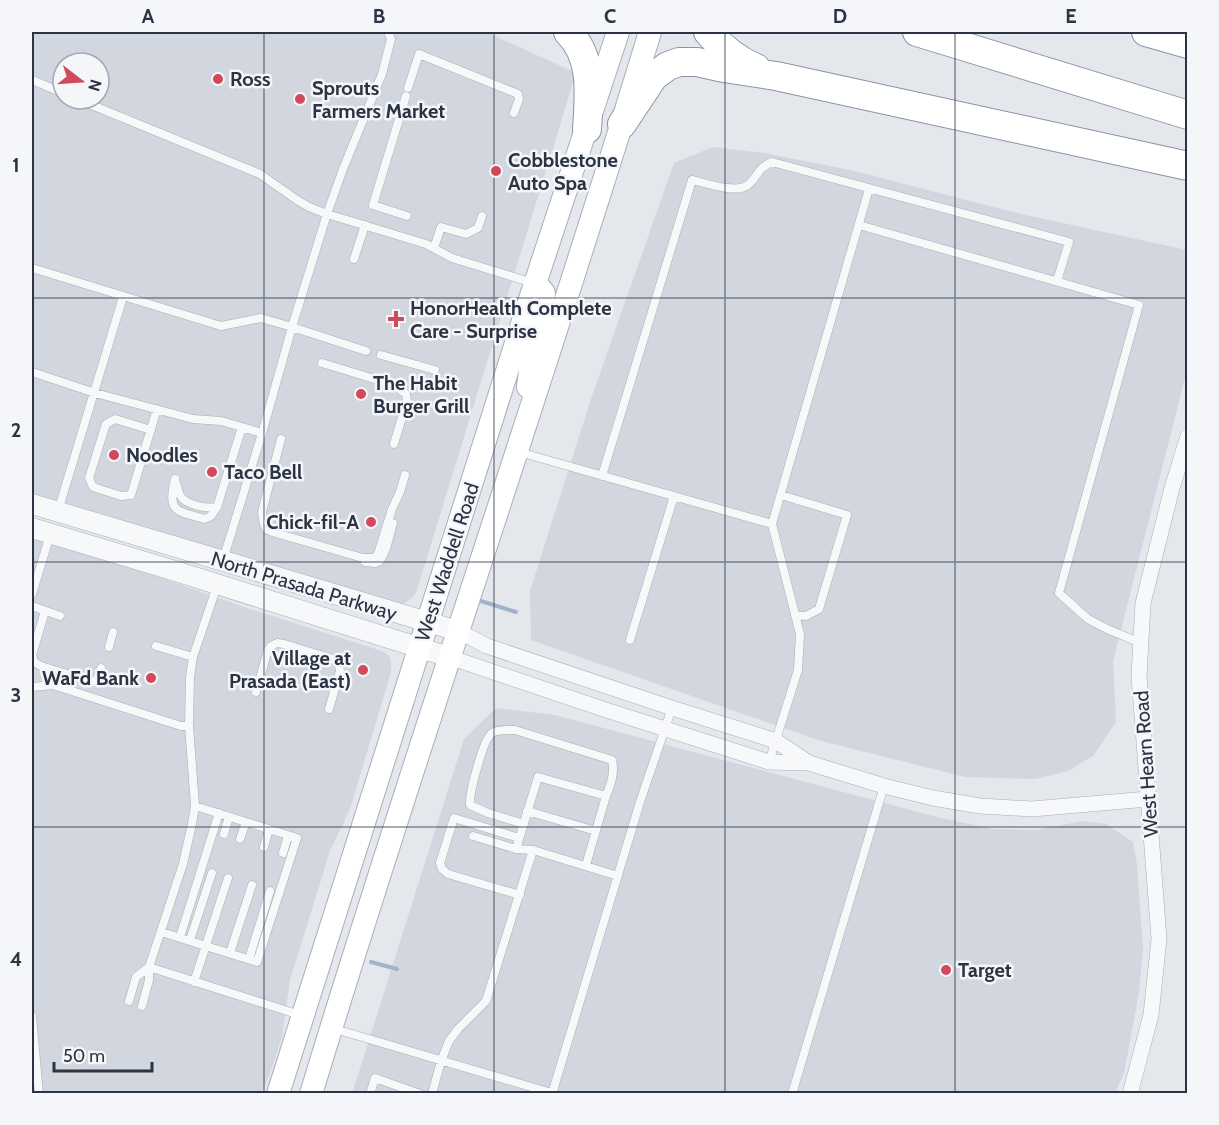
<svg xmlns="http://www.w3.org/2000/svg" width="1219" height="1125" font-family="Cabin,sans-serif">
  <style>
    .built { fill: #d2d6de; fill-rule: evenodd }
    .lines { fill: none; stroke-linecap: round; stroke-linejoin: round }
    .stream { stroke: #9fb4cc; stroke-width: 4 }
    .service-casing { stroke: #a9aeb7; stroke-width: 9 }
    .minor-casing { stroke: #a9aeb7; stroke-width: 16 }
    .tertiary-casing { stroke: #a9aeb7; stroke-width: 21 }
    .secondary-casing { stroke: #a9aeb7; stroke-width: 24 }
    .motorway-casing { stroke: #8b94a3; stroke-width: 30 }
    .service { stroke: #f7f8fa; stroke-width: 8 }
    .minor { stroke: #f7f8fa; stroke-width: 15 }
    .tertiary { stroke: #f7f8fa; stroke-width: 20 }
    .secondary { stroke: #fff; stroke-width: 22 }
    .motorway { stroke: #fff; stroke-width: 28 }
    .grid { fill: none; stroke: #2b3445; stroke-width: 1.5; stroke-opacity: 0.55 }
    .poi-dot { fill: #d1495b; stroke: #f4f6f9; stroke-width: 2 }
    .labels { text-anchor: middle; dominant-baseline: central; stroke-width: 5; stroke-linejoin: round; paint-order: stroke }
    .poi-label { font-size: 20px; font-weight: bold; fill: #2b3445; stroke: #f4f6f9; text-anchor: start }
    .street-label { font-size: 20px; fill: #2b3445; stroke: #f4f6f9 }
    .neatline { fill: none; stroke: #2b3445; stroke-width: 2 }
    .grid-label { font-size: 20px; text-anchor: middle; font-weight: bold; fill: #2b3445 }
  </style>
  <rect width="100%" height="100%" fill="#e4e7ec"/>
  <path class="built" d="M32,32H486L576,73L417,590L414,596L408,601L402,604L32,496ZM63,63H99V99H63Z
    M713,147L764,153L850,170L1021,214L1187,250V370L1113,661L1116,722L1093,756L1068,771L1035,779L965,777L821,741L531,640L530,591L591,399L674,163Z
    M32,537L153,575L244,607L379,650L386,653L390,658L391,664V672L350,809L330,851L290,980L282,1037L269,1076L261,1093L32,1094Z
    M496,708L555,715L933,816L992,829L1036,830L1083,821L1106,824L1133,842L1137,865L1143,949L1139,992L1124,1073L1115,1093L352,1094L464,739Z"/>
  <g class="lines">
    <path class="stream" d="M481,601L516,612
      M371,962L397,969"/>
    <g class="service-casing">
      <path id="service" d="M32,80L63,93
        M408,88L419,54L518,94L519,99L514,113
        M406,96L373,205L407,216
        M77,99L260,174L297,200L309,207L327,214L426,244L452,258L533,283
        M859,225L1139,305L1059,593L1088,619L1107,629L1141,643
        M434,248L441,227L466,234L478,228L482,216
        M354,259L365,225
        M32,268L221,326L261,318L292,327L366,351
        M381,355L435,370
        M322,363L394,385L406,394L407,401L394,444
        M32,372L95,393L193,419L221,421L262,433
        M151,430L115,419L106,424L89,478L93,487L121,496L131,495L157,409
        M281,439L262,512L264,524L266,529L272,532L363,558H374L378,554L392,509L400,492L405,475
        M519,452L772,524L869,189
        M602,476L692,180C706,183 736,194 748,185C759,176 756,169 772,162L1069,242L1057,281
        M175,479C167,512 176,511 205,519L211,516L217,507L242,427
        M175,480C177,485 178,491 180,495C185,505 206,509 217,507
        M781,495L847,515L819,609L806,616L795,615
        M58,511L123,297
        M223,560L263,430L292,327L327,214L343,169L382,74L391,39L388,32
        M365,562L375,563L380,561L386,549L393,523
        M32,594L50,535
        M32,606L60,616
        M45,611L32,655L34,662L41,666L93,682L97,679L101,668
        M630,640L674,496
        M156,646L193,657
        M109,647L113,632
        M32,687L53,685L181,726H189
        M256,692L268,650L271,646L277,643L284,644L330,658L338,662L340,671L329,709
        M769,762L798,670L800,634L772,524
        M527,811L596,831
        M524,824L488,813L470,805C469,794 483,739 492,733C498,729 507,730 515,730L612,760C615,773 611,784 606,796
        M224,834L229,817
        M473,836L516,849
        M519,838L454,818L440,863L442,869L448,874L520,895
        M240,839L246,822
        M264,847L269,829
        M533,850L516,849L538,777L606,796L586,865
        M283,853L288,836
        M161,932L257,962L297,838L195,806
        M180,937L219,813
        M190,940L212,873
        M230,953L252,885
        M249,959L270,891
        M149,967L300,1015
        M194,982L228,878
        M129,1001L136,977L149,967
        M142,1006L149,980V967L183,864L192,824L195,806L189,726L190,677L193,657L217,586
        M32,1016L39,1094
        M335,1029L555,1094
        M370,1094L375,1078L420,1094
        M432,1094L441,1061L449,1041L458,1029L486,1001L533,850L618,876
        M552,1094L640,802L672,708
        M792,1094L884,786"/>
    </g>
    <g class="minor-casing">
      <path id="minor" d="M458,631L487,646L672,708L776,741L809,763
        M449,657L609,711L769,762L809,763L884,786L933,798L980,806L1032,809L1148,799
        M1130,1094L1151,1015L1159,939L1139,676L1143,603L1172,488L1188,436"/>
    </g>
    <g class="tertiary-casing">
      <path id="tertiary" d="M32,504L458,631
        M32,528L172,570L449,657"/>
    </g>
    <g class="secondary-casing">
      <path id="secondary" d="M528,387L532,355L541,320L544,293L540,288
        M278,1094L529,302L618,32
        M311,1094C419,738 542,387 650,32"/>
    </g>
    <g class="motorway-casing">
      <path id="motorway" d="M568,32C594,58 589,95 587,129
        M708,32C721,47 737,60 756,68
        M917,32L1188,115
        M1146,32L1188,44
        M622,124L654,76L668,66L679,62H697L724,68L776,76L1188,166"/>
    </g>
    <use href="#service" class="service"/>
    <use href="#minor" class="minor"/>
    <use href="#tertiary" class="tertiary"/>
    <use href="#secondary" class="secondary"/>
    <use href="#motorway" class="motorway"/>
  </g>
  <path class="grid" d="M264,32V1094M494,32V1094M725,32V1094M955,32V1094M32,298H1188M32,562H1188M32,827H1188"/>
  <g class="poi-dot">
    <circle cx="218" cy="79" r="6"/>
    <circle cx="300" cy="99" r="6"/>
    <circle cx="496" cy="171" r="6"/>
    <path d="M393 310h6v6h6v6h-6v6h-6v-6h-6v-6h6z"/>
    <circle cx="361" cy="394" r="6"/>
    <circle cx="114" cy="455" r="6"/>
    <circle cx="212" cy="472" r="6"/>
    <circle cx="371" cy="522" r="6"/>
    <circle cx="363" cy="670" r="6"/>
    <circle cx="151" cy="678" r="6"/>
    <circle cx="946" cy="970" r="6"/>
  </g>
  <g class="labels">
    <g class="poi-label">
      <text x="230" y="79">Ross</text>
      <text x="312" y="88">Sprouts<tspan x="312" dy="23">Farmers Market</tspan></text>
      <text x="508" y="160">Cobblestone<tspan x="508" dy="23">Auto Spa</tspan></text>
      <text x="410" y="308">HonorHealth Complete<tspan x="410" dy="23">Care - Surprise</tspan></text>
      <text x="373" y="383">The Habit<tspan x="373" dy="23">Burger Grill</tspan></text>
      <text x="126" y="455">Noodles</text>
      <text x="224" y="472">Taco Bell</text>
      <text x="359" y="522" text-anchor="end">Chick-fil-A</text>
      <text x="351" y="658" text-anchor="end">Village at<tspan x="351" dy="23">Prasada (East)</tspan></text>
      <text x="139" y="678" text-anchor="end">WaFd Bank</text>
      <text x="958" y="970">Target</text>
    </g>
    <g class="street-label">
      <text transform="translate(447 562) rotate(-72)">West Waddell Road</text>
      <text transform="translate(304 586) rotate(17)">North Prasada Parkway</text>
      <text transform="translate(1146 764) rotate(-94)">West Hearn Road</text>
    </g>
  </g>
  <rect width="1219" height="1125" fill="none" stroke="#f4f6f9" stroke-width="66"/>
  <g transform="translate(81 81) rotate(107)"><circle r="28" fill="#f4f6f9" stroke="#a4a8b1" stroke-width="1.5"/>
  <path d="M0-4.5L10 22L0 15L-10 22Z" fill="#d1495b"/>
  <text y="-9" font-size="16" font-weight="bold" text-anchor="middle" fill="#2b3445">N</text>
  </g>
  <path d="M54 1062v9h98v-9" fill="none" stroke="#2b3445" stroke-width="3"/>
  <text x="63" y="1062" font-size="18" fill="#2b3445" stroke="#f4f6f9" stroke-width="4.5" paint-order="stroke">50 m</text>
  <rect x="33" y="33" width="1153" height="1059" class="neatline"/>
  <g class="grid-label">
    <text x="148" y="23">A</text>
    <text x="379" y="23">B</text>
    <text x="610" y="23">C</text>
    <text x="840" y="23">D</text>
    <text x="1071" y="23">E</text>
    <text x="16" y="172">1</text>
    <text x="16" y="437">2</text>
    <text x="16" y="702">3</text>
    <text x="16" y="966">4</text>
  </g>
</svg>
